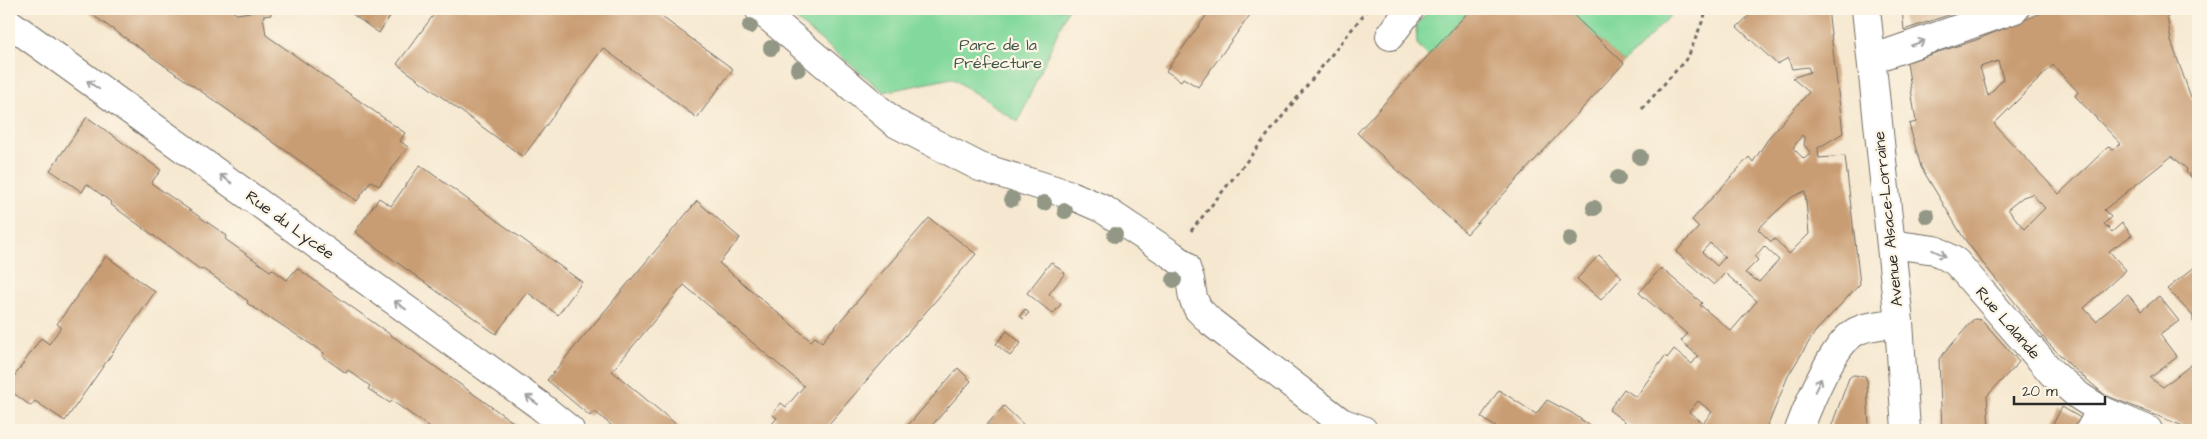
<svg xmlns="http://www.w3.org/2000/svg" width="2207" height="439" font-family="'Architects Daughter',sans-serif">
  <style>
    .green { fill: #83d99d; stroke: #578264 }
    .building { fill: #c99d73; fill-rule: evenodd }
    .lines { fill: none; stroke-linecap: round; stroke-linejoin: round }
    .minor-casing { stroke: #726d65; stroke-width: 30 }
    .path { stroke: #726d65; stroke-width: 3; stroke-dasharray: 4 4; stroke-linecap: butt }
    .minor { stroke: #fff; stroke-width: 28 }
    .tree { fill: #929885 }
    .oneway { stroke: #a0a0a0 }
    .labels { text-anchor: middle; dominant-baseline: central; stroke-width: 4.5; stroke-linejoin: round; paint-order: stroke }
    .park-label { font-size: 16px; fill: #415648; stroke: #fcf5e5 }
    .street-label { font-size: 16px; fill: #2b2b2b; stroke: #fcf5e5 }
  </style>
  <rect width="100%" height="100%" fill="#fcf5e5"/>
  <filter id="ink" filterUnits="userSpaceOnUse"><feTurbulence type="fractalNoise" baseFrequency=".02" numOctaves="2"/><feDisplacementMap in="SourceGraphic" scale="10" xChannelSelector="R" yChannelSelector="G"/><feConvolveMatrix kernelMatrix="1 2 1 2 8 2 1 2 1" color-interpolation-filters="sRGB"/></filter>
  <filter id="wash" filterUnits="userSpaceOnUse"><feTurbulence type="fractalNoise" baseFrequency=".0096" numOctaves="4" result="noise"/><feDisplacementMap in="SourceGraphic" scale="20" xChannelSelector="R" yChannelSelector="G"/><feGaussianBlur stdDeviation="1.12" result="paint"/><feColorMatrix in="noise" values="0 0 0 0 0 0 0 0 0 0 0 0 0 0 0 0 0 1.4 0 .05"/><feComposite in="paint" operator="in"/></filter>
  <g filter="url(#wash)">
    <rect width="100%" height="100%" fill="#f6e8d0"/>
    <path class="green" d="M783,9H1068L1018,122L952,78L884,92Z
      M1430,9H1471L1428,56L1417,44L1416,26Z
      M1567,9H1677L1624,63Z"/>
    <g id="blocks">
      <path class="building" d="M84,9H229L237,14L269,9L271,11V15L263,16L266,35L405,133L400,141L408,147L379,186L371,181L357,201Z
        M345,9H395L379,33Z
        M438,9H651L733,69L697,118L603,48L523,157L397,64Z
        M1211,9H1242L1250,15L1198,87L1183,78L1181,81L1166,71Z
        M1471,9H1567L1624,63L1467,234L1357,133Z
        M1756,9H1828L1843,133L1818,148L1819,158L1845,156L1860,284L1815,332L1788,376L1766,430H1636L1609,410L1624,389L1636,397L1665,356L1667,358L1674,349L1692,364L1698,356L1681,341L1687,334L1639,293L1661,268L1702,303L1700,305L1731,331L1757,301L1725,273L1714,285L1676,252L1699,227L1692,220L1749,157L1753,162L1770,136L1809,92L1792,78L1810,72L1808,67L1792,69L1788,58L1777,64L1737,27ZM1802,135L1805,139L1804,145L1811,153L1804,159L1793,148ZM1805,191L1809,234L1789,254L1775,239L1771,242L1758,229L1792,197ZM1710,243L1725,257L1717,266L1702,252ZM1764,246L1779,260L1759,282L1745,273L1758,260L1755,257ZM1698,401L1712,412L1703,423L1689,412Z
        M1902,9H1966L1904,30Z
        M2051,9H2166L2171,41L2192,100L2198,104V183L2186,172L2187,169L2172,156L2104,210L2111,217L2104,224L2112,232L2122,223L2132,235L2109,251L2126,270L2084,308L2096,321L2128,294L2141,311L2159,296L2179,321L2160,335L2177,357L2150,378L2163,387L2192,364L2198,372V430H2193L2105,395L2072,367L2047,342L1982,262L1963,237L1921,167L1909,124L1916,122L1907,62L1976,40ZM1998,61L2003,79L1988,96L1980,67ZM2053,65L2078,92L2075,96L2121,144L2113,149L2109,146L2059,194L1994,124ZM2032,194L2045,208L2024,229L2008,209L2023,197Z
        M87,117L161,170L151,183L227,236L225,239L270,271L272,269L287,280L297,268L524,430H431L432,429L392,401L390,403L368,389L370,386L348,370L346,373L322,356L324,353L271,318L270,319L247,303L248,301L203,269L201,270L110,204L111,202L87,184L82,192L50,170Z
        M420,165L582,282L558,315L527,292L496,334L355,232L379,198L391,206Z
        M697,201L740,238L719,263L811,341L815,337L822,342L929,218L976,254L828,425L835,430H767L777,418L772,414L781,403L786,407L804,386L684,285L612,371L683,430H617L594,411L590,416L547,380Z
        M1599,255L1622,277L1601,300L1577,279Z
        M106,256L155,292L65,421L35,401L31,406L9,390V384L41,338L49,344L61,327L57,324Z
        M1051,262L1065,273L1049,294L1061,304L1053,314L1027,293Z
        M2196,266L2198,268V322H2193V316L2167,289Z
        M1025,309L1029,313L1023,319L1020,316Z
        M1974,319L1982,320L2019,362L1987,396L1989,430H1942L1939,359Z
        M1007,331L1021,343L1010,356L996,344Z
        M958,368L971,381L928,430H904Z
        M1853,375L1865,376L1867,380L1869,430H1830L1849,378Z
        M1499,390L1536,414L1547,400L1572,413L1596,430H1500L1481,417Z
        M1004,406L1029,430H982Z
        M2062,407L2089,423L2084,430H2050Z"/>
    </g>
  </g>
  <g filter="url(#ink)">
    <use href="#blocks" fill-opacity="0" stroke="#726d65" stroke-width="1"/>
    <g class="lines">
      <g class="minor-casing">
        <path id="minor" d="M759,9L895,123L980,167L1071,195L1103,209L1172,255L1185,265L1190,279L1193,298L1198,309L1211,322L1341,422L1363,430
          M1866,9L1899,322L1906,430
          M9,23L539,405L570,430
          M1390,36L1410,9
          M1872,59L2015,9
          M1891,244L1935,250L1956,262L2052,373L2079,396L2101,410L2148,430
          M1799,430C1808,406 1833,342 1857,331C1868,325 1886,325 1899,322
          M2090,430L2101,410"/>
      </g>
      <path class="path" d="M1642,109L1688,57L1705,15L1698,9
        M1191,231L1368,9"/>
      <use href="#minor" class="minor"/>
    </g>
    <g class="tree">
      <circle cx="750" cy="26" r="8"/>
      <circle cx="771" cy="48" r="8"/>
      <circle cx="798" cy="69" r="8"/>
      <circle cx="1640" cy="157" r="8"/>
      <circle cx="1618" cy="178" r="8"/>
      <circle cx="1012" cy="199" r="8"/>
      <circle cx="1044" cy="203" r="8"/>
      <circle cx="1594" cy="208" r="8"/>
      <circle cx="1065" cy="211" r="8"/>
      <circle cx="1927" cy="216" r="8"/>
      <circle cx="1115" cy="235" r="8"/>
      <circle cx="1570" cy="239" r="8"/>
      <circle cx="1174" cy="280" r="8"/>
    </g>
    <defs><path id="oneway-shaft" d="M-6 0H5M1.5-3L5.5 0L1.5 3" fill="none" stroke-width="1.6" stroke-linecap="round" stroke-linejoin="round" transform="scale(1.25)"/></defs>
    <g class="oneway">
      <use href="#oneway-shaft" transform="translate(1918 43) rotate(-19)"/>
      <use href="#oneway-shaft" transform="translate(93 85) rotate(-145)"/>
      <use href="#oneway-shaft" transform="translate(226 179) rotate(-144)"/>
      <use href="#oneway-shaft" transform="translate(1939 253) rotate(25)"/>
      <use href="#oneway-shaft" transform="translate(400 305) rotate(-144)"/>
      <use href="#oneway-shaft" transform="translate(1818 385) rotate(-64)"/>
      <use href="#oneway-shaft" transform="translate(532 400) rotate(-144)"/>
    </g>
  </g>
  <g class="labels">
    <g class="park-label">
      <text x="998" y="45">Parc de la<tspan x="998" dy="18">Préfecture</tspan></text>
    </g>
    <g class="street-label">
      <text transform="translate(1888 219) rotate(-96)">Avenue Alsace-Lorraine</text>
      <text transform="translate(290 225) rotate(36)">Rue du Lycée</text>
      <text transform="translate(2008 323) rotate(49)">Rue Lalande</text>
    </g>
  </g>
  <rect width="2207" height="439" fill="none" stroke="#fcf5e5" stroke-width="30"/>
  <path d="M2014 396v8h91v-8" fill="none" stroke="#2b2b2b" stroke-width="2.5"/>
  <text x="2022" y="396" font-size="15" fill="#2b2b2b" stroke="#fcf5e5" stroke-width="4" paint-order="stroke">20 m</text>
</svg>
